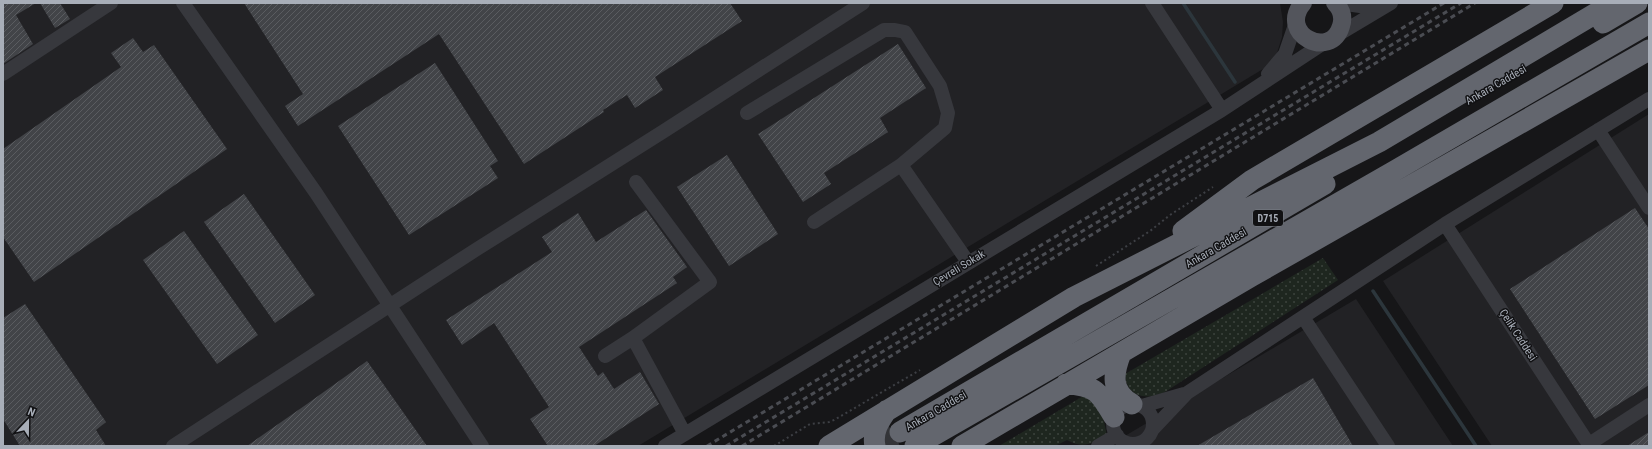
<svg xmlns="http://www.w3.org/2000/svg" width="1652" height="449" font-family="'Roboto Condensed',sans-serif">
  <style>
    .built { fill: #222225 }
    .grass { fill: url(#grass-dots) }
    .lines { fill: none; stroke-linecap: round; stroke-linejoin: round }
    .stream { stroke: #2c363c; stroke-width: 3.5 }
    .building { fill: url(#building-hatch) }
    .highway-tunnel { stroke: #333438; stroke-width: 21; stroke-dasharray: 21 10; stroke-linecap: butt }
    .path { stroke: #3d3f44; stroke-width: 2; stroke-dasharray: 2 3; stroke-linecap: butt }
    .minor { stroke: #37383d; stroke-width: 14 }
    .major { stroke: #53555c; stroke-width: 18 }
    .highway { stroke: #63666e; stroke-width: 21 }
    .rail { stroke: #4a4c52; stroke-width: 3; stroke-dasharray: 5 4; stroke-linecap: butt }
    .labels { text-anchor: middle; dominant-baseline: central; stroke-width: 3; stroke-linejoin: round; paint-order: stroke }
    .shield { fill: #111113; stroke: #7b7f86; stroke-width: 1 }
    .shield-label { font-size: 10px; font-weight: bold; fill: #a8aeb8 }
    .street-label { font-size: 11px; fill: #a8aeb8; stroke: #111113 }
  </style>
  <defs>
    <pattern id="grass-dots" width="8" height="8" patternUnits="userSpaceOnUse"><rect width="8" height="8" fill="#1e261f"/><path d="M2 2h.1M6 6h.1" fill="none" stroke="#3c433d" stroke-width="1.8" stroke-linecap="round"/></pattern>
    <pattern id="building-hatch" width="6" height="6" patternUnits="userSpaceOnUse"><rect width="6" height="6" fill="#424448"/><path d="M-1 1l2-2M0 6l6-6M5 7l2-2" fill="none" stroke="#5a5c60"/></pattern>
  </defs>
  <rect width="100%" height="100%" fill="#161618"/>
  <path class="built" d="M3,3H1280L1283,22L1282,37L1277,53L1268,66L638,446H3Z
    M1649,114V446H1492L1383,281Z
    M1356,299L1453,446H1108Z"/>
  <path class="grass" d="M1323,258L1338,280L1165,392C1147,401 1126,397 1125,374Z
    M1085,395L1102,412L1107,436C1090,444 1084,449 1067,440L1055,446H999Z"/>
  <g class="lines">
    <path class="stream" d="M1183,3L1235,82
      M1373,291L1476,446"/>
  </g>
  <path class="building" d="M3,3H36L16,15L33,44L3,64Z
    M40,3H60L70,19L55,28Z
    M244,3H730L742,21L655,77L663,90L635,108L627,95L603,110L604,112L524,164L439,34L298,126L285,106L303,94Z
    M133,38L143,52L154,45L227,149L34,282L3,237V149L121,67L111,53Z
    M898,44L926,88L880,118L888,132L824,173L831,184L803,202L758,134Z
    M435,63L498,161L490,166L498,178L409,235L338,126Z
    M727,155L778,234L729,266L677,187Z
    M244,194L315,295L275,323L204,222Z
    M1635,208L1649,229V385L1595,419L1510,289Z
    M646,210L687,267L673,277L677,283L579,347L598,376L603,372L614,389L640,372L659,404L594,446H548L530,419L549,407L494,323L462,345L446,320L552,252L542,237L578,213L596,242Z
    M184,231L258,335L217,364L143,260Z
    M25,304L106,422L96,430L106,446H20L3,419V318Z
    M367,361L427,446H247L307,404Z
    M1313,378L1353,446H1197Z
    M1649,432V446H1627Z"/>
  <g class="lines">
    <path class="highway-tunnel" d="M876,446L900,432"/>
    <path class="path" d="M1096,266L1150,231L1170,215L1213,187
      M774,446L810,424L829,422L834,420L920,370"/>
    <path class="minor" d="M183,3L316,193L482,446
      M1152,3L1222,110
      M1339,3L1367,7L1384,4
      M1334,37L1391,3
      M3,74L111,3
      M1268,74L1285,54L1296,22
      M747,113L884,30H895L905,32L940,86L948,113L945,128L901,165L814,222
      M1598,130L1649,208
      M901,165L968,262
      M1445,224L1590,446
      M1303,317L1388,446
      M633,338L685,434
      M605,356L633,338L710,282L636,182
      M1113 424a20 20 0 1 1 40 0a20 20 0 1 1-40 0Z
      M1142,406L1184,394
      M1153,429L1187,393L1445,224L1649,99
      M1589,444L1649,405
      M173,446L477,249L664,131L863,3
      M665,446L1222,110L1327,41
      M1098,446L1117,435"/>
    <path class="major" d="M1303,3C1277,34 1331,61 1341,26C1344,17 1341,9 1335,3"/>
    <path class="highway" d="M1603,23L1637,3
      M1183,231L1252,180L1553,3
      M1121,353C1113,373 1110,392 1132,404
      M1066,384C1096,385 1100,393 1114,417
      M900,432L1325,184
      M829,446L1074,297L1379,142L1613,3
      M875,446C872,432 879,421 887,410
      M915,446L1396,170L1649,23
      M962,446L1252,276L1649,50"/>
    <path class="rail" d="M707,446L1444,3
      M726,446L1461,3
      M742,446L1475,3"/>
  </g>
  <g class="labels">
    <rect class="shield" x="1253" y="210" width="30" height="16" rx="3"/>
    <g class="shield-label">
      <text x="1268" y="218">D715</text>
    </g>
    <g class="street-label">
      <text transform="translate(1496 85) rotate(-30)">Ankara Caddesi</text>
      <text transform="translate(1216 248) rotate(-30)">Ankara Caddesi</text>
      <text transform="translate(959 268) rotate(-31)">Çevreli Sokak</text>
      <text transform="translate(1518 335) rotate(57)">Çelik Caddesi</text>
      <text transform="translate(936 411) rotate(-30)">Ankara Caddesi</text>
    </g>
  </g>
  <rect width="1652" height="449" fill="none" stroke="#a8aeb8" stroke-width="8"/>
  <g transform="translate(28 421) rotate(22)" stroke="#111113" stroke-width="3" paint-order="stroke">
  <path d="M0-3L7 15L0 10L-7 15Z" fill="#a8aeb8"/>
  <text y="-6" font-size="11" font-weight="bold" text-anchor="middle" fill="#a8aeb8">N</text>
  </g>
</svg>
